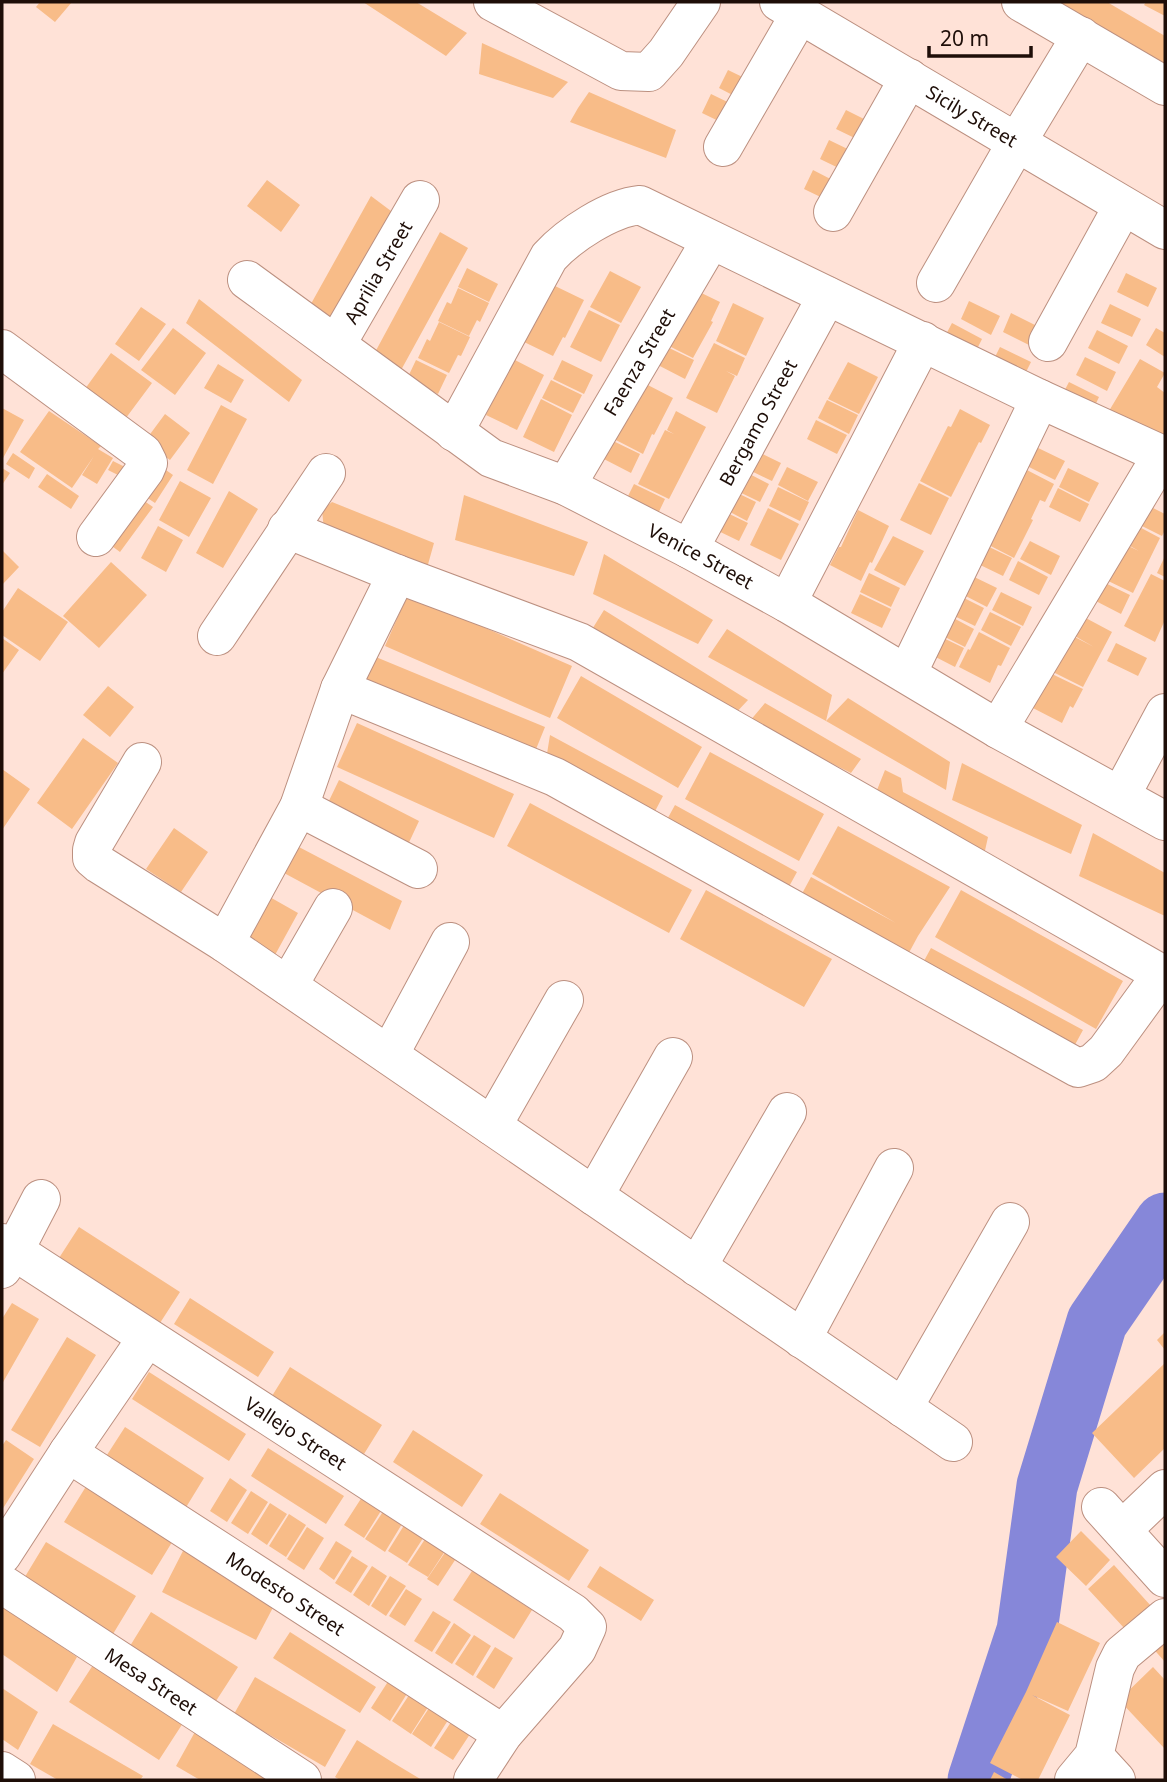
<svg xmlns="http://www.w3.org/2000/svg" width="1167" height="1782" font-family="'Noto Sans',sans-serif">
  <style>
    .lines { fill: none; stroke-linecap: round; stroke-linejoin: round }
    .river { stroke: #8687d9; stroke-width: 61 }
    .building { fill: #f8bc88 }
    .minor-casing { stroke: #bc9080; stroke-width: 40 }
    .tertiary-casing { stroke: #bc9080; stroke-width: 40 }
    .minor { stroke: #fff; stroke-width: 38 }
    .tertiary { stroke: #fff; stroke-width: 38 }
    .labels { text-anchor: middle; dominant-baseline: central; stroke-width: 6; stroke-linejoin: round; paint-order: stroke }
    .street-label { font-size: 19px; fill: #1e0e08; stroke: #ffe2d7 }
  </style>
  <rect width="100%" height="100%" fill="#ffe2d7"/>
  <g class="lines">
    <path class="river" d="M978,1780L1027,1631L1047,1486L1097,1322L1165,1223"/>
  </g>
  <path class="building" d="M40,2H72L55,22L36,7Z
    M363,2H416L467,33L446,56Z
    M1047,2H1107L1165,36V71Z
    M1146,2H1165V16L1144,5Z
    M482,43L568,82L553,98L479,74Z
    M728,70L759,85L750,104L719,88Z
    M589,92L676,130L666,158L570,122L578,108Z
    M711,94L742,109L733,128L702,113Z
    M846,110L876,125L867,144L836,129Z
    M829,140L860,155L851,174L820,159Z
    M813,170L844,186L835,204L804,189Z
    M267,180L300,205L281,232L247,206Z
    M371,196L399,217L336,323L307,311Z
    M440,232L468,248L400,372L373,356Z
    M467,268L498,284L489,302L458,287Z
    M610,271L641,287L621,323L590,307Z
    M1126,273L1157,288L1148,307L1117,292Z
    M553,285L584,300L565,338L563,337L553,356L522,341L531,322L535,324Z
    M689,287L720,302L711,321L713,322L693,358L663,343Z
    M458,288L489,303L480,322L477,320L469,336L438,321L447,302L451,304Z
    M199,299L302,380L289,402L186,323Z
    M969,301L1000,316L991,335L961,319Z
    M733,303L764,318L746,356L716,341Z
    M1110,304L1141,319L1132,337L1101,323Z
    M141,307L166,324L139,361L115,344Z
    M589,310L620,325L601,362L570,347Z
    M1011,313L1043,329L1033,347L1003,332Z
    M439,322L470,337L461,356L458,355L449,373L418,358L427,339L430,341Z
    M952,323L982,339L973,357L942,342Z
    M173,328L206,353L175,395L141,370Z
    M1156,328L1165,333V357L1146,345Z
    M1097,330L1128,346L1119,364L1088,348Z
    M714,343L745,358L737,376L726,371L735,376L717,413L686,398Z
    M663,345L694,360L685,379L654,363Z
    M1000,347L1031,362L1022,380L991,365Z
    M111,353L152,383L117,430L77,400Z
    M1085,357L1116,372L1107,391L1076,375Z
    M513,359L544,375L517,430L486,415Z
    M1140,359L1165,373L1157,387L1165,393V445L1106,416Z
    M416,360L447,375L438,394L407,379Z
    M562,360L593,375L584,394L553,379Z
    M848,362L878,377L859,414L828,399Z
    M218,364L244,380L231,403L204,388Z
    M551,380L582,395L573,413L542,398Z
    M642,382L673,398L654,435L652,434L643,454L612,438Z
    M1069,382L1099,397L1090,416L1059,401Z
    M541,399L572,415L554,452L523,437Z
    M827,400L858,415L849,434L818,418Z
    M221,405L247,419L213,484L187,470Z
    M2,408L24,420L2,460Z
    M960,409L990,425L981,443L979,442L951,497L920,481L948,426L951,427Z
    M49,411L101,446L98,449L113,458L97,484L82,475L94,456L72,488L20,452Z
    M676,411L706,427L669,499L638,484L665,430L674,434L667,430Z
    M165,414L190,433L170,460L145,441Z
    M816,420L847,435L837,454L807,439Z
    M609,439L640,454L631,473L600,457Z
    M1034,446L1065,461L1055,480L1025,465Z
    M750,448L781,463L772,481L741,466Z
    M13,453L35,468L29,479L6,464Z
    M113,461L125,467L120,476L108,470Z
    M156,463L173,475L155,503L137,491Z
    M787,467L818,482L808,501L778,485Z
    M2,468L10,473L2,485Z
    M738,468L769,484L760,502L729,487Z
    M1023,468L1054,484L1045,502L1040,500L1031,519L1033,520L1014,558L983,542Z
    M1068,468L1099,483L1089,502L1059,487Z
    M47,474L79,496L71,509L38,487Z
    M180,481L211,498L189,537L159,520Z
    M919,483L949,498L931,535L900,520Z
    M634,484L665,499L656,518L625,502Z
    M725,487L756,502L747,521L717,505Z
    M778,487L809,502L800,521L769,506Z
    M1058,488L1089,504L1080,522L1049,507Z
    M229,491L258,509L223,568L196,553Z
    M134,494L153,507L120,552L101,538Z
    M464,495L588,542L574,576L455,540Z
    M332,502L434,543L427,568L324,530L322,510Z
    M1141,502L1165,514V530L1162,536L1132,521Z
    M717,508L748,523L739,541L708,526Z
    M768,508L799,524L781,560L750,545Z
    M858,510L889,526L872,563L870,562L861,581L830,565L839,547H841Z
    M1130,522L1160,538L1133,593L1102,578L1120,542L1139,551L1121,541Z
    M158,526L183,540L166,572L141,558Z
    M893,536L924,551L905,586L874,570Z
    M1030,541L1060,556L1051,575L1020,559Z
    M981,543L1012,558L1003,576L972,561Z
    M2,550L19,567L2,585Z
    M604,554L713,620L698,644L593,594Z
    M1165,556V577L1157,573Z
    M1018,561L1048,577L1039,595L1009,580Z
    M111,562L147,595L99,648L63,616Z
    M869,573L900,588L891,607L860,592Z
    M966,573L997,588L987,607L956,591Z
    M1151,574L1165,581V620L1155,642L1124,626Z
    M1099,580L1130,595L1121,614L1090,598Z
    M18,588L68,622L40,661L2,635V612Z
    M1001,592L1032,607L1023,626L992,610Z
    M954,593L984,608L975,626L944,611Z
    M408,594L572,666L550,718L385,646Z
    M860,594L891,609L882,628L851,613Z
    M604,610L748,700L733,716L591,631Z
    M990,612L1021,627L1011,646L981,630Z
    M944,613L974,629L965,647L935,632Z
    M1082,616L1112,632L1083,687L1053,672L1071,635L1094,647L1073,635Z
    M727,629L832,695L826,721L848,698L950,762L946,790L826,721L708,657Z
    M979,632L1010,648L1001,666L998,665L990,683L959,667L968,649L970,650Z
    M933,633L964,648L955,667L924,651Z
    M2,638L19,650L2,674Z
    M1116,643L1147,658L1138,676L1107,661Z
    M371,655L545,727L532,759L358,687Z
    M1052,674L1083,689L1073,708L1070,706L1062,723L1031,707L1040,689L1043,691Z
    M581,676L702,747L678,788L557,718Z
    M108,686L134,707L110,737L83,715Z
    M765,703L861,759L851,773L749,722Z
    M357,723L514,794L494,838L337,767Z
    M550,735L663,796L652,817L546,760Z
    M83,738L118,763L72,829L37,803Z
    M710,752L824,814L799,861L685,799Z
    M962,763L1082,825L1071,854L952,800Z
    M2,769L30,789L2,830Z
    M885,770L901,778L903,792L988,837L984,855L875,795Z
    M339,780L419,821L405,851L325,809Z
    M530,803L692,890L669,933L507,846Z
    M675,805L797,872L786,892L664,825Z
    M838,826L950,887L918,936L905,960L798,901L811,877L896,923L812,874Z
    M174,828L208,852L181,892L146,869Z
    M1093,833L1165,873V916L1079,876Z
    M297,846L402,901L390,930L284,873Z
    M706,890L832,959L804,1007L680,939Z
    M961,890L1123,981L1096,1029L935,937Z
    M268,896L298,913L275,955L246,939Z
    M931,948L1083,1030L1071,1052L919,970Z
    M79,1227L180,1292L160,1323L59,1258Z
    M190,1298L274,1352L258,1377L174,1324Z
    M12,1303L39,1319L2,1384V1319Z
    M1165,1332V1350L1157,1340Z
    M67,1337L96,1355L40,1447L11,1430Z
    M1165,1363V1448L1134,1478L1092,1433Z
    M290,1367L382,1425L364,1454L272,1396Z
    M149,1372L246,1434L229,1461L132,1399Z
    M125,1427L204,1478L185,1509L105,1458Z
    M413,1430L483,1475L462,1507L393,1462Z
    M6,1440L34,1459L2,1510V1446Z
    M268,1448L344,1496L326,1524L251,1476Z
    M230,1478L247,1490L227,1522L210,1511Z
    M90,1480L177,1534L152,1575L64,1522Z
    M251,1491L268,1502L248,1534L231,1523Z
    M500,1493L589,1550L569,1581L480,1524Z
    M364,1494L384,1506L364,1538L344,1525Z
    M270,1503L287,1514L267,1545L251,1534Z
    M386,1507L405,1519L385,1552L365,1539Z
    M289,1514L306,1525L286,1557L269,1546Z
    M408,1519L427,1532L407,1563L388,1551Z
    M307,1527L324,1538L304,1570L287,1559Z
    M1081,1531L1110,1560L1086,1586L1056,1557Z
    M429,1533L449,1545L428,1577L408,1565Z
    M336,1541L352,1551L334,1580L319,1569Z
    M46,1542L136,1596L113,1634L23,1580Z
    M185,1547L279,1596L256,1640L162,1592Z
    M448,1548L459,1554L438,1586L427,1579Z
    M352,1556L368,1566L351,1593L335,1583Z
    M1114,1565L1151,1606L1125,1629L1088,1589Z
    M372,1566L387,1576L369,1606L353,1595Z
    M600,1566L654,1600L641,1621L587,1587Z
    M472,1571L532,1610L514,1639L453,1600Z
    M390,1576L406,1586L386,1616L371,1606Z
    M406,1589L422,1599L405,1626L389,1616Z
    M2,1605L77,1657L57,1692L2,1654Z
    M433,1611L451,1622L432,1652L414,1641Z
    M151,1612L238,1667L216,1701L130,1646Z
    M1057,1622L1100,1643L1068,1711L1032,1695L1070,1715L1038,1780H1023L990,1763L1026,1692Z
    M454,1623L471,1635L452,1664L435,1653Z
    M1165,1631V1662L1150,1645Z
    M290,1632L376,1687L360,1713L273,1658Z
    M474,1635L491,1646L473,1676L455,1664Z
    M495,1647L513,1658L494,1689L476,1677Z
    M93,1665L183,1723L159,1760L69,1702Z
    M1153,1667L1165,1680V1749L1119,1700Z
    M255,1677L346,1730L325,1767L234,1714Z
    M389,1680L408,1692L390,1721L371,1708Z
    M2,1688L38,1712L18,1750L2,1739Z
    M411,1692L430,1704L411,1734L392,1721Z
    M431,1705L450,1717L431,1747L412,1734Z
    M453,1719L472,1731L453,1760L434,1748Z
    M53,1724L143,1776L140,1780H58L30,1764Z
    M196,1730L280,1780H200L176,1766Z
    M357,1740L392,1762L422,1780H340L335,1777Z
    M994,1772L1008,1780H990Z"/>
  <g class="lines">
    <g class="minor-casing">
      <g id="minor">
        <path d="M493,2L621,71L649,72L666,53L701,2"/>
        <path d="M1021,2L1165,86"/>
        <path d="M723,147L800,14"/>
        <path d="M833,212L909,78"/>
        <path d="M936,283L1017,142L1081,36"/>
        <path d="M1048,342L1123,206"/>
        <path id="s1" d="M336,345L420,200"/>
        <path d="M2,349L143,453L148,463L145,470L96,537"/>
        <path d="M454,432L549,257C569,235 610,208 640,205L1040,399L1165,456"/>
        <path id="s2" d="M566,486L711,240"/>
        <path id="s3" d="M689,549L827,296"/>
        <path d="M397,574L340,689L299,807L225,943L953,1442"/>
        <path d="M787,603L923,341"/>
        <path d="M217,636L326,473"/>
        <path d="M907,674L1040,399"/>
        <path d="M340,689L555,777L1078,1068L1093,1063L1106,1051L1162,974"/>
        <path d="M998,729L1162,455"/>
        <path d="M142,762L94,843L92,850V858L99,864L225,943"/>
        <path d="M1121,795L1165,713"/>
        <path d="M299,807L418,869"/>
        <path d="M288,986L333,908"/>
        <path d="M389,1055L450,942"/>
        <path d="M492,1126L564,1000"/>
        <path d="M594,1196L673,1057"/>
        <path id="s4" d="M2,1243L573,1613L587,1627L577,1649L503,1734L473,1780"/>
        <path d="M697,1267L787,1112"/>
        <path d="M2,1269L14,1251L41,1199"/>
        <path d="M802,1339L894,1168"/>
        <path d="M903,1408L1010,1222"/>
        <path id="s5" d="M68,1453L503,1734"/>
        <path d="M1101,1507L1165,1578"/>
        <path d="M1122,1530L1165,1489"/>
        <path d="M2,1555L68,1453L147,1338"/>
        <path id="s6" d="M2,1584L302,1780"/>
        <path d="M1094,1756L1116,1780"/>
        <path d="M2,1771L16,1780"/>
        <path d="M1074,1780L1094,1756L1115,1668L1122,1654L1165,1618"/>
      </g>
    </g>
    <g class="tertiary-casing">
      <g id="tertiary">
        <path id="s7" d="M779,2L1165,230"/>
        <path id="s8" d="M247,280L491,458L566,486L689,549L787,603L998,729L1165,821"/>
        <path d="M287,529L397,574L579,642L1165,976"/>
      </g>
    </g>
    <use href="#minor" class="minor"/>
    <use href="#tertiary" class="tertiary"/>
  </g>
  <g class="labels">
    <g class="street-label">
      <text stroke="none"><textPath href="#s7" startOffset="224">Sicily Street</textPath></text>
      <text stroke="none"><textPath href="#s1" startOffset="84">Aprilia Street</textPath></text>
      <text stroke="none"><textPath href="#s2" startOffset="144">Faenza Street</textPath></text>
      <text stroke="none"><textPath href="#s3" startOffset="144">Bergamo Street</textPath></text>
      <text stroke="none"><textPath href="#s8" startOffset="534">Venice Street</textPath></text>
      <text stroke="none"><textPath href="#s4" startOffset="350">Vallejo Street</textPath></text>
      <text stroke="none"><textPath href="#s5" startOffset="259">Modesto Street</textPath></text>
      <text stroke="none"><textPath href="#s6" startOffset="178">Mesa Street</textPath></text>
    </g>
  </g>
  <rect width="1167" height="1782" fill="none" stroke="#1e0e08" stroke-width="7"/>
  <path d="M929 46v10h102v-10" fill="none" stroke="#1e0e08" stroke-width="3.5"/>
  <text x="940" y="46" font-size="21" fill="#1e0e08" stroke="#ffe2d7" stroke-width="5" paint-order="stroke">20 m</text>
</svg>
